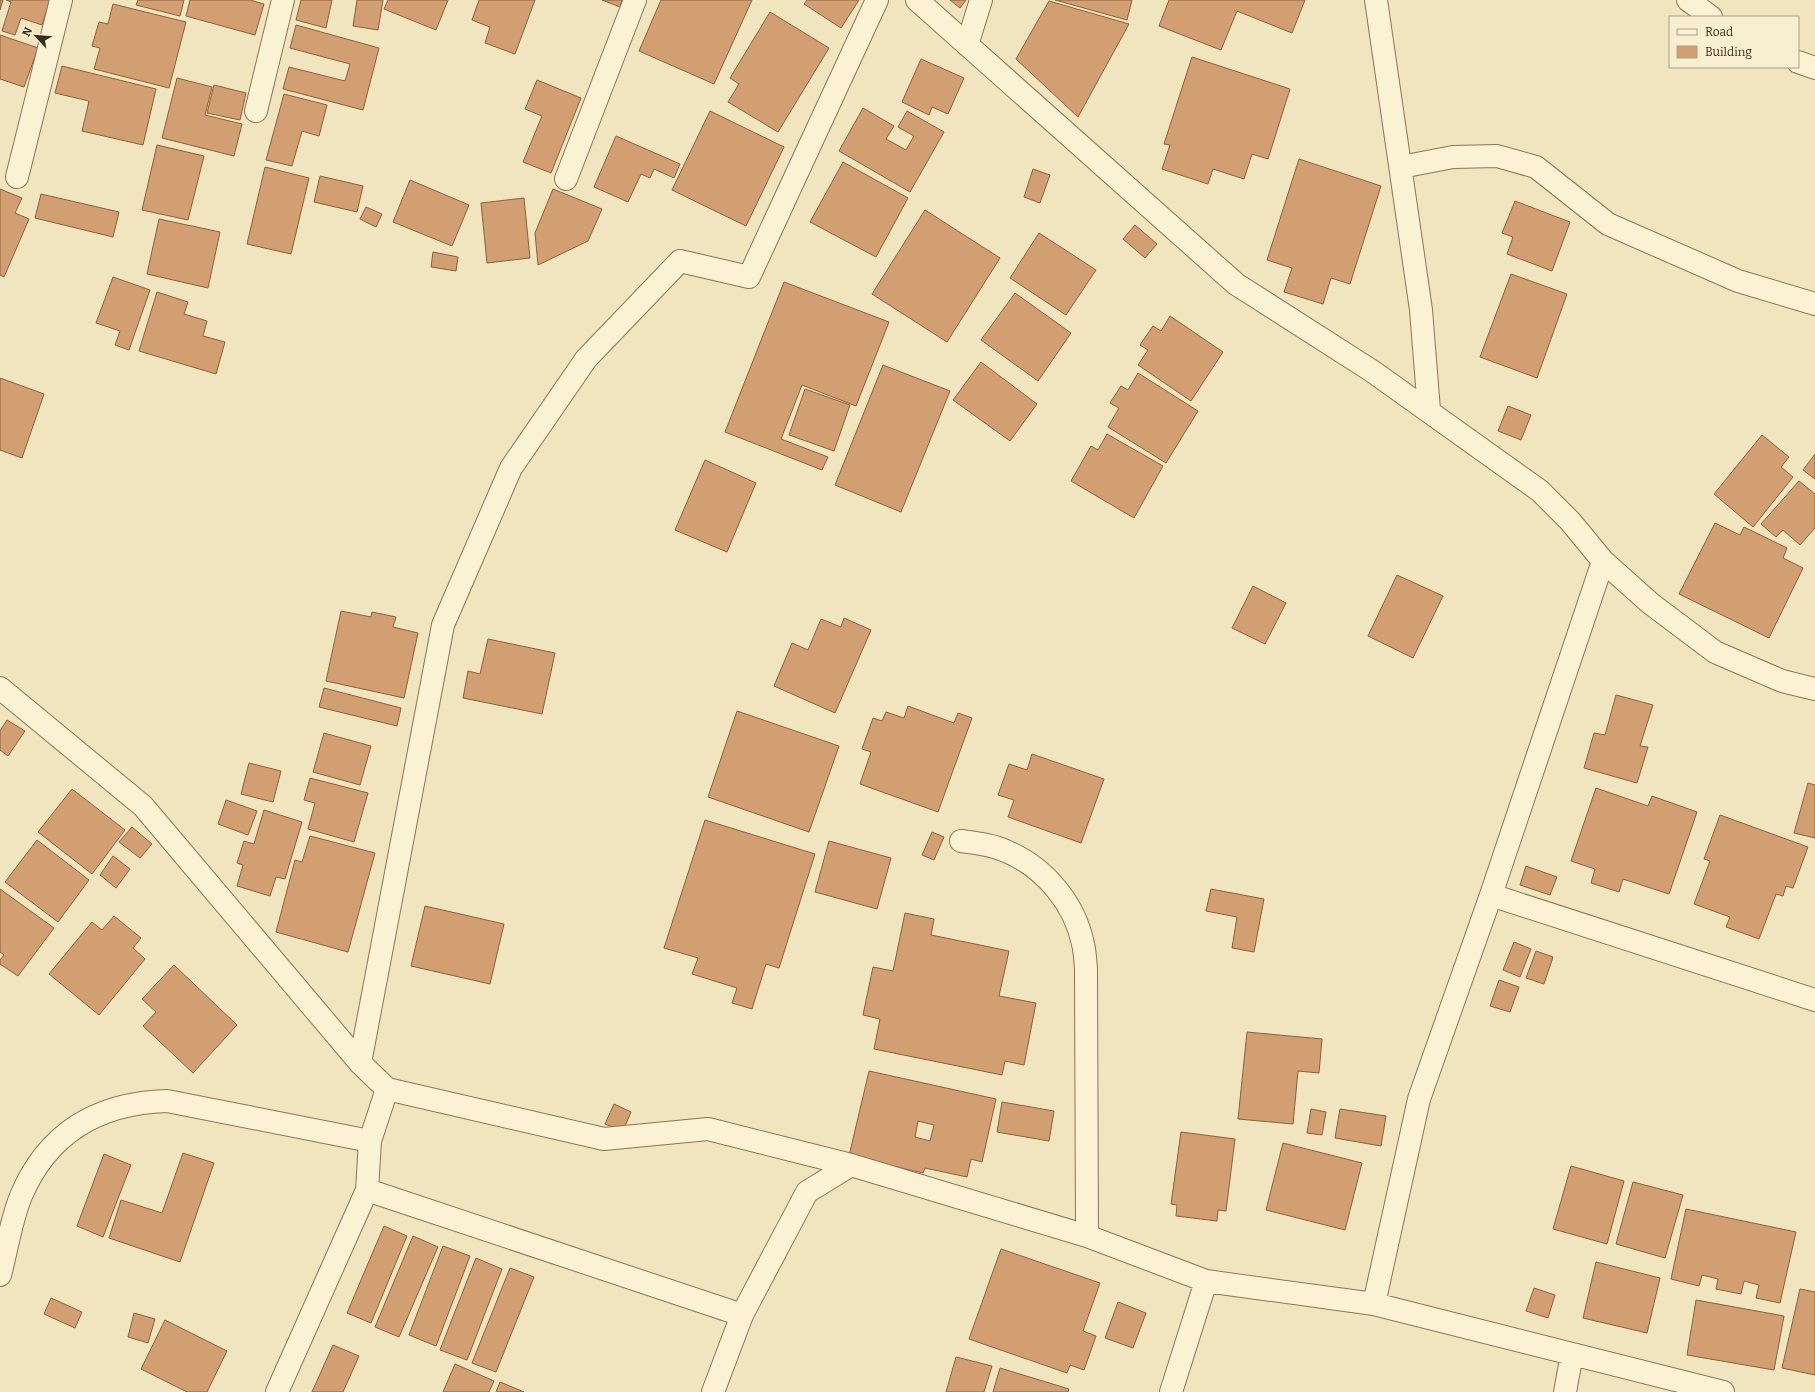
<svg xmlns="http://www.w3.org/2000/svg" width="1815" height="1392" font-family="Bitter,serif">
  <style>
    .building { fill: #d29f73; stroke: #8c5f3a; fill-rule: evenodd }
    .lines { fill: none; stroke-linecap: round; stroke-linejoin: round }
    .minor-casing { stroke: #8b7556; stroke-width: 24 }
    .minor { stroke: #fbf1d3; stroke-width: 22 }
  </style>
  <rect width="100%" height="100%" fill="#f1e5c0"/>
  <path class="building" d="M0,0H3L0,10Z
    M6,0H50L42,25L21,18L15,35L2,31L11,2Z
    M138,0H184L180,16L136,5Z
    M190,0H250L264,4L255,35L186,16Z
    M301,0H332L326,28L296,20Z
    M357,0H383L378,30L353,26Z
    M388,0H448L436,30L384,9Z
    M479,0H535L515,54L485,43L490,27L472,20Z
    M602,0H622L620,7Z
    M661,0H752L714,84L639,51Z
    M807,0H859L841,28L804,4Z
    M950,0H966L960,8Z
    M1055,0H1132L1127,20Z
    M1169,0H1305L1292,33L1237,11L1221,50L1159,26Z
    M1049,1L1129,24L1078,117L1016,59Z
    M113,4L186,22L169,88L94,69L100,48L92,46L99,22L108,24Z
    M770,12L829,48L778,132L728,102L739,84L730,78Z
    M296,25L379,48L363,110L283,89L289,67L345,81L350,64L290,48Z
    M0,35L38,48L24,87L0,79Z
    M1192,57L1290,89L1268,159L1252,154L1244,179L1213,169L1208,184L1162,169L1170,145L1164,144Z
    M921,59L964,78L948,114L932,107L929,115L902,102Z
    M62,66L156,89L143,145L82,131L89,101L55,93Z
    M177,78L212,87L205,115L242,124L234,156L162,138Z
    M537,80L581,98L551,173L523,162L542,116L525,109Z
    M214,85L246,93L240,120L207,113Z
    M284,94L327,105L319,136L302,131L292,166L266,160Z
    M863,108L894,126L886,139L906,150L914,136L898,127L907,111L944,132L910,192L839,151Z
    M710,111L784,147L746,226L672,190Z
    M616,136L680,164L674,178L654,169L650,178L641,174L628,202L594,187Z
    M157,145L204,156L188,220L142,210Z
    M1299,159L1381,186L1350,284L1331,278L1323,304L1284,292L1292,268L1267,260Z
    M843,162L908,198L876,257L810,222Z
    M265,167L309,178L291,254L247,244Z
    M1033,169L1050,175L1040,203L1024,197Z
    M320,176L363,186L357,212L314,202Z
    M410,180L469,205L452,246L393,222Z
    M0,189L22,198L15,213L29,219L4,277L0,275Z
    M553,189L602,209L588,241L538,265L535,233Z
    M41,194L119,212L113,237L35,218Z
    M524,198L530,258L487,263L481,203Z
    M1515,201L1570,222L1552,271L1507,254L1513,237L1502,233Z
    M366,207L382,214L376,227L360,219Z
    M925,210L1000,258L947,342L872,294Z
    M159,219L220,232L208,288L147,274Z
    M1135,225L1157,244L1145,258L1123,239Z
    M1039,233L1096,270L1066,315L1010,278Z
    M433,252L458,257L456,271L431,267Z
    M1511,274L1567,294L1537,378L1480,357Z
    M113,277L150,290L129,350L115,345L120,331L96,323Z
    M784,282L889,322L856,406L802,385L781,439L828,457L822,470L725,432Z
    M157,292L188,302L184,314L207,321L203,336L225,342L216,374L139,351Z
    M1015,293L1071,333L1038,381L981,340Z
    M1170,316L1223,352L1191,401L1138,365L1148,350L1140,345L1153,326L1161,331Z
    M981,362L1037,404L1010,441L953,400Z
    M883,365L950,391L901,512L835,485Z
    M1138,373L1198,411L1166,463L1108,427L1119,408L1110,403L1121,386L1128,390Z
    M0,378L44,394L22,458L0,450Z
    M805,389L850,405L834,451L789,435Z
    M1508,406L1531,415L1521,440L1498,431Z
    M1107,434L1163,466L1134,518L1071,481L1091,446L1098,450Z
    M1762,435L1789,457L1781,467L1793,477L1753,527L1714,494Z
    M1815,454V479L1803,470Z
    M705,460L756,483L727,552L675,530Z
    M1799,481L1815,494V528L1800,545L1783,530L1776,537L1761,524Z
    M1715,523L1740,535L1744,527L1787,548L1783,558L1803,568L1769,638L1679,594Z
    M1397,575L1443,596L1413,658L1368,636Z
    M1253,586L1286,603L1265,644L1232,628Z
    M341,611L371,617L372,612L396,617L393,627L418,633L404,698L326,681Z
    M844,618L871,630L835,713L774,686L792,643L808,650L821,619L841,627Z
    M488,639L555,653L542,714L463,698L468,671L480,674Z
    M324,688L401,708L397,726L319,707Z
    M1616,695L1653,705L1640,746L1648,747L1637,783L1584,768L1594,733L1605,735Z
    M908,706L954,723L958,713L972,718L938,812L860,784L871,752L862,749L873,718L882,721L886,712L904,718Z
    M737,711L839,746L809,832L708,797Z
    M7,720L25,731L8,756L0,750V731Z
    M324,733L371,746L360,785L313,772Z
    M1032,754L1104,779L1081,843L1008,817L1014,800L998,795L1009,764L1027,770Z
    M249,763L281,771L273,802L241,794Z
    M310,778L368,793L354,842L308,829L315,803L304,800Z
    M1808,783L1815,785V838L1794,833Z
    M1596,788L1648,806L1652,796L1697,812L1669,894L1623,879L1619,892L1591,883L1595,869L1571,861Z
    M72,789L125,830L92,874L38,832Z
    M226,800L257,811L248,835L218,824Z
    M264,810L302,822L285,879L276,877L270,896L237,886L243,865L237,863L244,841L254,844Z
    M1720,815L1808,847L1793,888L1786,886L1783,896L1776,894L1759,939L1726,927L1730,917L1694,904L1710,861L1704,859Z
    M705,820L815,854L779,968L766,964L752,1009L732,1003L737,988L692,974L698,958L664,948Z
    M132,827L152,844L140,858L119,842Z
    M932,832L944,837L934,860L922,855Z
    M310,836L375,853L348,952L276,932L295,860L302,862Z
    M37,840L89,880L58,922L5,882Z
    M829,841L891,858L877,909L815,892Z
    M113,856L130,869L116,888L100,875Z
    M1526,866L1557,877L1550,895L1520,885Z
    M0,889L54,928L18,976L0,964V960L4,955L0,952Z
    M1211,889L1264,899L1254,952L1232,948L1237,917L1206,911Z
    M425,906L504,924L490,984L411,966Z
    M905,913L934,919L931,935L1009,951L999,996L1036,1003L1024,1065L1005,1061L1002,1075L874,1049L880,1019L863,1015L873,967L893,971Z
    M114,916L141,938L133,948L145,959L99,1015L49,974L92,922L102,930Z
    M1514,942L1531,949L1520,977L1503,970Z
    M1536,951L1553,957L1544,984L1526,978Z
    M174,965L237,1025L193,1073L143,1026L156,1012L142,999Z
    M1499,980L1519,987L1510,1012L1490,1006Z
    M1247,1032L1322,1039L1319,1073L1298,1071L1293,1124L1238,1119Z
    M869,1071L996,1099L982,1162L971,1159L967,1177L925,1168L923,1173L849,1156ZM918,1121L934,1125L930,1141L915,1137Z
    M1002,1102L1054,1111L1049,1141L997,1132Z
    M614,1104L631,1112L623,1131L605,1124Z
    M1311,1109L1326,1112L1322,1135L1307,1133Z
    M1340,1109L1386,1116L1381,1146L1335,1138Z
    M1181,1132L1235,1139L1226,1211L1218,1210L1217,1221L1176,1216L1177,1205L1171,1204Z
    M1283,1143L1362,1163L1345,1230L1266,1210Z
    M183,1153L214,1163L180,1262L109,1238L121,1200L162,1213Z
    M104,1154L131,1165L103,1237L77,1226Z
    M1571,1166L1624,1181L1607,1244L1553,1229Z
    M1633,1182L1683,1195L1665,1258L1616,1244Z
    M1686,1209L1796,1232L1780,1303L1756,1298L1759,1285L1744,1281L1741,1294L1716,1289L1718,1279L1702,1275L1699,1286L1671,1279Z
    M384,1226L407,1236L371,1323L347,1313Z
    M413,1236L438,1247L399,1337L375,1327Z
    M443,1246L470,1256L436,1346L409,1335Z
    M1001,1249L1100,1283L1083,1331L1096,1336L1084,1370L1070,1365L1067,1373L969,1339Z
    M476,1258L502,1269L467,1360L440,1350Z
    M1596,1262L1660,1278L1647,1333L1583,1318Z
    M510,1268L534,1277L496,1372L472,1363Z
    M1534,1288L1555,1295L1548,1318L1526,1311Z
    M1800,1289L1815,1292V1375L1782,1368Z
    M51,1298L82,1312L75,1328L44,1314Z
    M1696,1300L1784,1316L1774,1370L1687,1355Z
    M1118,1302L1146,1313L1133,1348L1105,1338Z
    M134,1313L155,1319L148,1343L128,1337Z
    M165,1320L227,1351L207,1392H187L141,1369Z
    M333,1345L359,1356L343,1392H312Z
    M956,1357L992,1366L984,1392H946Z
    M455,1364L494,1381L489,1392H443Z
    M1000,1368L1069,1389L1068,1392H993Z
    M500,1382L524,1392H496Z"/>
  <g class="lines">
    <g class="minor-casing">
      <path id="minor" d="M917,0L1236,284L1372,371L1540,491L1570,521L1603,561L1650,603L1715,652L1782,681L1815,689
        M1376,0L1421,310L1429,410
        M1688,0L1711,17
        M967,45L981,0
        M1798,62L1815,68
        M256,111L283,0
        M1401,167L1453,157L1497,156L1536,167L1608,224L1738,281L1815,304
        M17,177L61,0
        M566,179L635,0
        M0,688L143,806L360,1063L387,1089L370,1141L367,1190L742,1315
        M961,841C977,843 993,845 1008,852C1045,868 1075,904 1083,944C1085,951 1085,960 1086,968L1087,1236
        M1491,895L1815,1000
        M360,1063L443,625L511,468L586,359L680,261L749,277L877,0
        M387,1089L604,1139L708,1129L851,1165L1087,1236L1206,1281L1374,1304L1723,1392
        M0,1275C7,1249 11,1220 21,1196C48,1132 99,1103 167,1101L370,1141
        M1374,1304L1419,1099L1491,895L1603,561
        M277,1392L367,1190
        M713,1392L742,1315L807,1192L851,1165
        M1171,1392L1206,1281
        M1565,1392L1572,1354"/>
    </g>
    <use href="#minor" class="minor"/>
  </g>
  <rect x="1669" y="16" width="130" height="52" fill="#f8eed0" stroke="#aca088"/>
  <rect x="1677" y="29" width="20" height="6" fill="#fbf1d3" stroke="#aca088"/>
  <text x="1705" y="36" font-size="12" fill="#3a2c1c">Road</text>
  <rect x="1677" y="46" width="20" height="12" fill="#d29f73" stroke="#aca088"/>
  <text x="1705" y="56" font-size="12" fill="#3a2c1c">Building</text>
  <g transform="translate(36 36) rotate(296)" stroke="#f8eed0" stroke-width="3" paint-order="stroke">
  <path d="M0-3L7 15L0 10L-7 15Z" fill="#3a2c1c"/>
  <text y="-6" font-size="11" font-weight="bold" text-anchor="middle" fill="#3a2c1c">N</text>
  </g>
</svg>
